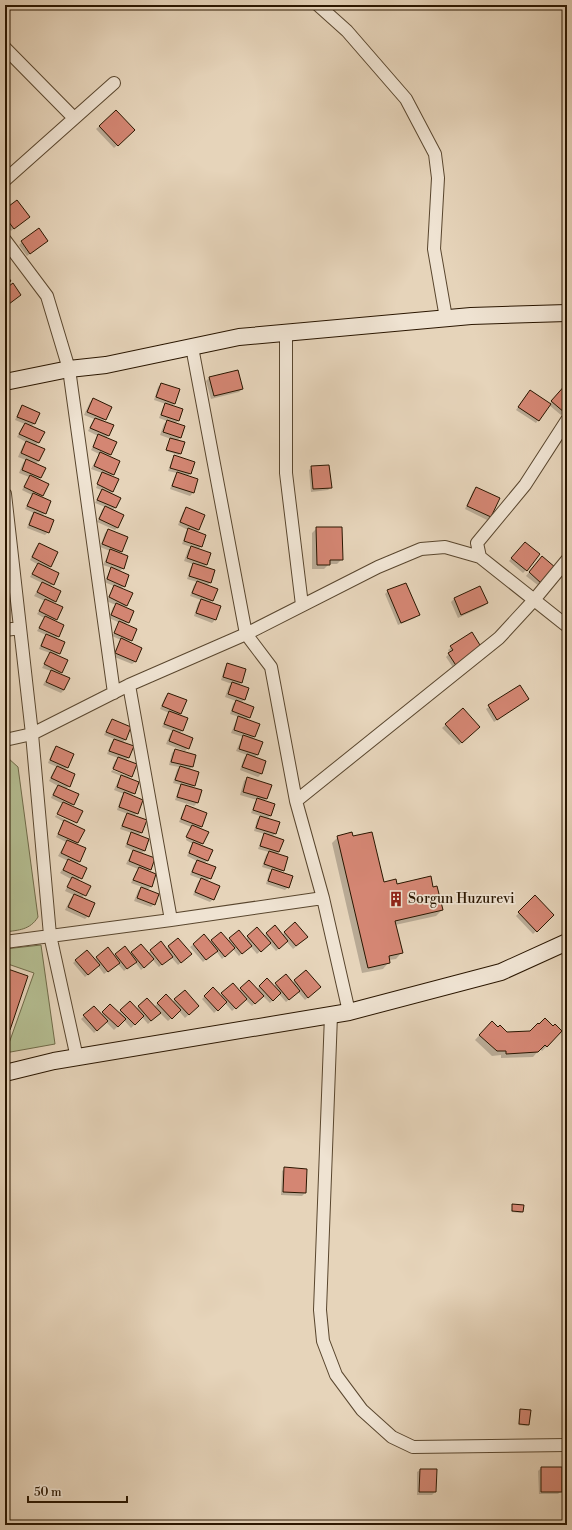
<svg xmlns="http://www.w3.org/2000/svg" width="572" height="1530" font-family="'Libre Bodoni',serif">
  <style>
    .green { fill: #b4bd91; stroke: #6f6a48 }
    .shadow { fill: #0003 }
    .building { fill: #d48673; stroke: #2a1600 }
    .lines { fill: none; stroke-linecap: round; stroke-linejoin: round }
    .street-casing { stroke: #59462e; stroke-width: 14 }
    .secondary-casing { stroke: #2a1600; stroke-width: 18 }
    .street { stroke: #efe3d2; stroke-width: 12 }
    .secondary { stroke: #efe3d2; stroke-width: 16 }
    .labels { text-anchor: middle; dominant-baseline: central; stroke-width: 3.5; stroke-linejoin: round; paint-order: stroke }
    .poi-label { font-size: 14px; fill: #2a1600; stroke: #efe3d2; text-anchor: start }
  </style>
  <rect width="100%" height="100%" fill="#e6d4ba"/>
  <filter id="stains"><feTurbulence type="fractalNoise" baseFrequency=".005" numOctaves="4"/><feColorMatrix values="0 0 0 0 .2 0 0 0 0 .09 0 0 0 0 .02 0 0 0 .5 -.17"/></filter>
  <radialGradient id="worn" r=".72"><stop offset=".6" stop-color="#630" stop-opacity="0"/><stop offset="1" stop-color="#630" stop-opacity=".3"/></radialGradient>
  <path class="green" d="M5,758H8L18,767L38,917C30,930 19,930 5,932Z
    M41,945L55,1044L5,1053V1047L8,1046L34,973L5,963V949Z"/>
  <path class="shadow" d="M116,111L134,130L114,148L96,129Z
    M5,210L25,219L11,231L5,223Z
    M47,241L27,256L19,245L22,242Z
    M209,378L242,389L239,392L211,399L206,381Z
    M161,384L175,403L172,406L182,410L178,421L175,424L180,438L177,441L183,443L179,455L166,451L171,439L160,435L164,424L167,421L159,418L163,407L166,404L154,400L158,387Z
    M567,385V409L561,415L549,405L536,423L516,410L527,394L549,404Z
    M93,399L111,407L103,422L108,436L106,438L110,455L108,457L113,474L111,476L113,491L110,494L120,498L115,508L112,511L118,527L115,530L97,522L102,510L105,507L95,503L101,490L96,488L102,473L91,469L99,454L91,450L98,436L88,431L94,419L84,415L90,402Z
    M23,406L39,413L34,424L31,427L43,432L36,446L44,449L39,461L35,464L40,478L38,480L42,495L40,497L45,513L42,516L48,532L45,535L27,528L31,516L34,513L25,509L32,495L22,490L29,477L19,473L23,463L26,460L18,457L23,445L26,442L17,437L22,427L25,424L15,420L20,409Z
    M175,457L194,463L190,474L187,476L197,480L193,493L190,496L170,489L175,476L177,473L168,471L172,460Z
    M312,467L331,487L328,490L311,492L309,470Z
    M476,488L498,498L490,517L487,520L465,509L473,491Z
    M186,509L199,530L196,532L201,546L198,550L210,554L206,565L204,567L214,571L210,583L207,586L212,600L210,603L215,620L212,623L194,616L198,603L201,600L190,596L194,585L197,582L187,579L191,567L193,564L184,561L188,550L191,547L182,544L186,532L188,530L178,525L183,512Z
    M317,528L342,559L337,564H329L324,569H312V533Z
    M108,530L121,552L119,553L123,568L119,572L124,586L121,589L127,605L124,608L128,622L125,625L136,630L129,643L141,648L135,662L132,664L112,656L121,640L112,636L120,623L109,618L113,607L116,605L106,601L114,586L104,582L109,572L112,568L103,565L110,551L100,547L105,533Z
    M39,545L51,566L48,569L53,584L50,587L55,601L53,604L56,619L54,622L63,626L56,639L59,653L56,656L61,672L59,674L64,690L61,693L43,685L51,671L42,668L50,653L39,649L43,638L46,635L37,631L44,618L37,614L45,601L34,596L42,583L30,577L37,564L30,560L36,547Z
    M522,546L526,570L523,573L509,561Z
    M539,560L555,568L539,586L526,576Z
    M480,587L487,603L484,606L458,618L451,602L454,599Z
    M388,591L418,615L415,618L398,625L385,594Z
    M471,633L454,669L446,657L450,653L448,650Z
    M228,664L241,683L238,685L248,689L244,700L241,703L249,717L246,720L254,737L251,739L261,743L257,755L254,758L265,762L261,774L258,777L240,770L244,758L247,755L236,751L241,740L243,737L231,733L236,721L239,717L230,714L233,704L236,701L225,697L229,686L232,684L221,680L225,667Z
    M519,686L528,699L494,722L486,709Z
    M168,694L180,713L178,716L187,719L182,731L179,734L188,748L185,751L166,744L170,734L173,731L162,727L167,715L169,713L160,709L165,697Z
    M463,709L479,727L459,745L442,728Z
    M112,721L130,728L125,740L122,743L133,747L128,758L125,761L131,775L112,768L115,761L118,758L107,754L111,743L114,739L104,735L109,724Z
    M56,747L68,767L64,770L69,786L66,789L73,804L70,807L76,822L57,813L63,804L51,798L55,789L58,786L49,781L54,770L57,767L48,763L53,750Z
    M175,750L195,756L192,767L189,770L194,786L191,788L200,791L197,803L194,806L175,800L179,788L181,785L173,783L177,770L179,767L169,765L172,753Z
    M112,770L130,777L129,779L134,793L131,796L137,813L134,816L145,821L141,833L138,836L148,840L144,851L141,854L150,869L147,872L155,875L151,887L147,890L154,904L151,907L134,901L138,891L142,887L131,883L136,872L138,869L126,864L131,854L134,851L125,847L129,836L132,833L120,829L125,817L128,814L117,810L121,797L124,794L114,790L119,779L121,776L111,772Z
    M247,778L270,786L266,799L264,801L270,816L267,819L275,834L272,837L279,852L276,854L283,870L280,873L288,887L285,890L266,884L269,873L272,870L262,867L266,855L269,852L258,849L262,838L265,834L254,831L257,820L260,816L251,813L255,802L257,800L240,795L244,781Z
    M187,806L201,827L199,829L202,843L200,846L207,861L204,864L210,878L207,881L213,899L210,902L193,895L198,882L201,879L190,875L194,864L197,861L187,856L191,846L193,844L186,840L191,827L179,822L184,809Z
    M56,815L75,824L73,826L78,843L75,845L79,862L77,864L86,868L78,881L89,886L82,898L88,916L85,919L65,910L71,898L74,895L65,891L71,879L60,873L68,861L58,856L66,842L56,837L64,822L55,817Z
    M338,837L352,838L383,883L432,888L442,910L436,916L395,925L402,952L396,959L389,960V962L383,969L362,973L332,843Z
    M535,897L553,915L533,934L516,916Z
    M295,924L304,940L293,949L287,942L276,951L269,943L257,954L250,946L239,956L233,949L222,959L216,951L203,962L190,947L204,936L210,942L212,940L228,941L230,939H246L257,929L264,936L275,926L282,935Z
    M178,939L188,957L178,965L171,957L159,967L153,960L141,970L135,962L124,971L118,964L104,974L98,966L85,977L73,963L76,960H94L107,949L114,957L116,955H130L141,945L148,953L151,951L166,949Z
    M5,969L27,976L9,1030L5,1034Z
    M306,971L317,990L305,1000L298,992L286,1002L279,994L270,1003L263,996L252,1006L245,999L232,1011L225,1003L214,1013L202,999L213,988L220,996L233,984L239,991L249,981L257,989L267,979L274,986L286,975L292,983Z
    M185,991L195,1009L185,1018L179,1011L168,1021L160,1013L148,1024L142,1017L131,1028L124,1020L114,1030L106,1022L94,1033L81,1019L94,1007L101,1015L110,1005L118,1013L130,1002L136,1009L147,999L154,1007L166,996L172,1002Z
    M487,1027L498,1028L507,1033L530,1032L553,1027L547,1046L542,1051L540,1049L533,1057L501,1058V1055L492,1056L475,1040Z
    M285,1168L305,1193L302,1196L281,1195L282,1171Z
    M513,1205L522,1212L521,1213L511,1212Z
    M520,1410L528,1425L527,1426L518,1425Z
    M541,1468L561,1491L558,1494H539L538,1471Z
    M420,1470H436L435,1492L432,1495H417V1472Z"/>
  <path class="building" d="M116,110L135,130L118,146L99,126Z
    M17,200L30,217L14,229L5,217V209Z
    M39,228L48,241L30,254L21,241Z
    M5,273L11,281L5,285Z
    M13,283L21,295L5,307V289Z
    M238,370L243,389L214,396L209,377Z
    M161,383L180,389L175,404L156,397Z
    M567,383V411L565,413L551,401Z
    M530,390L551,404L539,421L518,407Z
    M93,398L112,407L106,420L87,412Z
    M165,403L183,409L179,421L161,415Z
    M22,405L40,413L35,424L17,417Z
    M95,418L114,425L109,436L90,428Z
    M167,420L185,426L181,438L163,432Z
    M25,423L45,432L39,443L19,434Z
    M98,434L117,442L111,455L93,447Z
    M170,438L185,442L181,454L166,450Z
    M26,441L45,449L39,461L21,453Z
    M100,452L120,461L114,475L94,466Z
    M174,455L195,462L191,474L170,468Z
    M26,459L46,468L41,478L22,470Z
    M329,465L332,488L313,489L311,466Z
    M102,472L119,479L113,492L97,484Z
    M177,472L198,479L194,493L172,486Z
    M30,475L49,484L43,496L24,487Z
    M476,487L500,498L491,517L467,506Z
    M102,489L121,498L116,508L97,500Z
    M33,493L51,501L46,514L27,506Z
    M105,506L124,515L118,528L99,519Z
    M186,507L205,515L199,530L180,522Z
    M34,512L54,520L49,533L29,525Z
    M316,527H342L343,560H330V565H317Z
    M188,528L206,535L202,547L184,541Z
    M108,529L128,537L122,552L102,544Z
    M525,542L540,554L527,571L511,558Z
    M39,543L58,552L51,567L32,557Z
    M191,546L211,553L207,565L187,558Z
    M110,549L128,556L124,569L106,562Z
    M542,556L556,568L542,584L529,572Z
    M38,563L59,573L54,585L32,574Z
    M193,563L215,570L211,583L189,576Z
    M111,567L129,575L125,587L107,579Z
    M197,581L218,589L213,601L192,593Z
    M42,582L61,591L56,602L37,592Z
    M406,583L420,615L401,623L387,590Z
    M114,585L133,593L127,606L109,597Z
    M480,586L488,603L461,615L454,598Z
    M45,599L63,607L57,620L39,611Z
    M201,599L221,606L216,620L196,613Z
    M116,603L134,611L129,623L111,615Z
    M45,616L64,625L59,637L39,628Z
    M119,621L137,629L132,641L114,633Z
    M472,632L483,650L457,667L448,653L453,650L450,646Z
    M46,634L65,642L60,654L41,646Z
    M121,638L142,648L136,662L115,653Z
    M50,652L68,660L62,673L44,664Z
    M227,663L246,669L242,683L223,677Z
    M51,670L70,678L64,690L46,682Z
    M232,682L249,688L245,700L228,694Z
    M520,685L529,699L497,720L488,705Z
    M168,693L187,700L181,714L162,706Z
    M236,700L254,707L250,718L232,711Z
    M463,708L480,727L462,743L445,724Z
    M169,711L188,718L183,731L164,724Z
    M238,716L260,724L255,737L234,730Z
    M112,719L131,727L126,740L106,732Z
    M173,730L193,738L189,749L169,741Z
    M243,735L263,742L258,755L239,749Z
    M114,739L134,746L129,758L109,751Z
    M56,746L74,754L68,768L50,760Z
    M175,749L196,755L193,767L171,762Z
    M247,754L266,761L262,774L242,767Z
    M118,757L137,764L132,777L113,769Z
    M57,766L75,774L70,787L51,778Z
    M180,766L199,772L195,786L175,780Z
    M121,775L139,782L135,794L117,787Z
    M247,777L272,785L267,799L243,792Z
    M181,784L202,790L198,803L177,797Z
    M58,785L79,794L74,805L53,795Z
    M124,792L143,800L138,814L119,807Z
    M257,798L275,804L271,816L253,810Z
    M63,802L83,811L77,823L57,814Z
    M186,805L207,813L202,827L181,819Z
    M127,813L147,820L142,833L122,826Z
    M260,816L280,822L276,834L256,828Z
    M64,820L85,830L78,843L58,834Z
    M192,825L209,832L203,844L186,837Z
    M131,832L149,839L145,851L127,844Z
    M352,832L353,836L372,832L384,882L396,879L397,884L431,876L433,887L437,886L443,910L395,921L403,953L389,956L390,963L368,968L337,836Z
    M264,833L284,840L279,852L260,846Z
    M67,840L86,848L80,862L61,853Z
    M193,842L213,850L208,861L189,853Z
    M133,850L155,858L151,870L129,861Z
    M269,851L288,857L284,871L264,864Z
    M68,859L87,868L82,879L63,870Z
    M197,860L216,867L211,879L192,872Z
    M139,867L156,874L152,887L133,880Z
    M272,869L293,876L289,888L268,881Z
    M72,877L91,886L86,896L67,887Z
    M201,878L220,886L214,900L195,892Z
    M141,887L159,894L155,905L137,898Z
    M74,894L95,903L89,917L68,907Z
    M535,895L554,915L537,932L518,912Z
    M295,922L308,937L296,946L284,932Z
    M275,925L288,941L279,949L266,933Z
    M257,927L271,943L261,952L247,936Z
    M239,930L252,946L242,954L229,938Z
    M221,932L235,948L225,957L211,940Z
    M204,934L218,951L206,960L193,944Z
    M178,938L192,954L181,963L168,946Z
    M161,941L173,957L162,965L150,950Z
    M141,944L154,959L144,968L131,952Z
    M125,946L137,962L127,969L115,954Z
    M108,947L120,963L108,972L96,957Z
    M87,950L100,965L88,975L75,960Z
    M5,968L28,976L10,1030L5,1029Z
    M306,970L321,987L308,998L294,980Z
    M286,974L300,991L289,1000L275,983Z
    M267,978L281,993L273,1001L259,986Z
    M249,980L264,996L255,1004L240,988Z
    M233,983L247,999L236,1009L221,993Z
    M213,987L227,1002L218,1011L204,996Z
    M185,990L199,1006L189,1015L174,999Z
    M166,994L181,1010L172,1019L157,1003Z
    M147,998L161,1013L151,1021L138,1006Z
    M130,1001L144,1016L135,1025L120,1010Z
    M110,1004L126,1019L118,1027L102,1012Z
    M94,1006L108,1021L97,1031L83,1015Z
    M545,1018L553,1026L555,1024L562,1031L547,1047L545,1045L538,1052L506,1054V1051H497L479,1035L492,1021L498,1027L500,1025L507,1032L530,1031L538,1023L539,1024Z
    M284,1167L307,1169L306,1193L283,1192Z
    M512,1204L524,1205L523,1212L512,1211Z
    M520,1409L531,1410L529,1425L519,1424Z
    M541,1467H562V1492H541Z
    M420,1469H437L436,1492H419Z
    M478,1521H494V1525H478Z
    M526,1521V1525H506V1522Z
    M559,1522V1525H537V1523Z"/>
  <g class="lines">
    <g class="street-casing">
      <path id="street" d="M318,5L347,31L406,99L435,154L438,178L434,249L446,318
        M5,48L74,118
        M5,180L114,83
        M5,240L47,296L69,369L114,693
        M286,333V473L302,605
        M192,347L246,634L271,667L296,801L323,898L349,1012
        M567,420L525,485L477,543L480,557L567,626
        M5,494L32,734L50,935L77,1058
        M5,630L20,628
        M129,685L171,920
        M5,740L32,734L129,685L246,634L378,567L421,549L445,547L480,557
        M296,801L499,638L534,600L567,560
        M5,942L171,920L323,898
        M331,1015L320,1310L323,1341L336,1375L362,1410L392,1437L413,1447L567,1445"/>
    </g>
    <g class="secondary-casing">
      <path id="secondary" d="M5,382L69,369L106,365L239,337L471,316L567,313
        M5,1073L54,1061L349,1012L501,972L567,942"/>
    </g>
    <use href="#street" class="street"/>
    <use href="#secondary" class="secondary"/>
  </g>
  <defs>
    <g id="building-bare" transform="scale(1.2)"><path d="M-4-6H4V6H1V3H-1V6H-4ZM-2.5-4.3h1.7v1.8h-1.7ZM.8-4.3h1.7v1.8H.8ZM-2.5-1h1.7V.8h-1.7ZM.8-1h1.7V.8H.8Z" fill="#8f2418" stroke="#efe3d2" stroke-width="2.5" paint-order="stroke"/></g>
  </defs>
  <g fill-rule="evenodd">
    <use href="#building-bare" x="396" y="899"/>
  </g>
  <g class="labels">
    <g class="poi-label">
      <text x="408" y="899">Sorgun Huzurevi</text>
    </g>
  </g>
  <rect width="572" height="1530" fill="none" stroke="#e6d4ba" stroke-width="20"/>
  <rect x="6" y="6" width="560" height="1518" fill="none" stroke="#2a1600" stroke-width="2"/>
  <rect x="10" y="10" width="552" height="1510" fill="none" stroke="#2a1600"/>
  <path d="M28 1496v6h99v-6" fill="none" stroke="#2a1600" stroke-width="2"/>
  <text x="34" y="1496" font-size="12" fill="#2a1600" stroke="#efe3d2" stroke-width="3" paint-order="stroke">50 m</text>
  <rect width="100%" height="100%" filter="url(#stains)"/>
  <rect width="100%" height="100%" fill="url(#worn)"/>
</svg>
